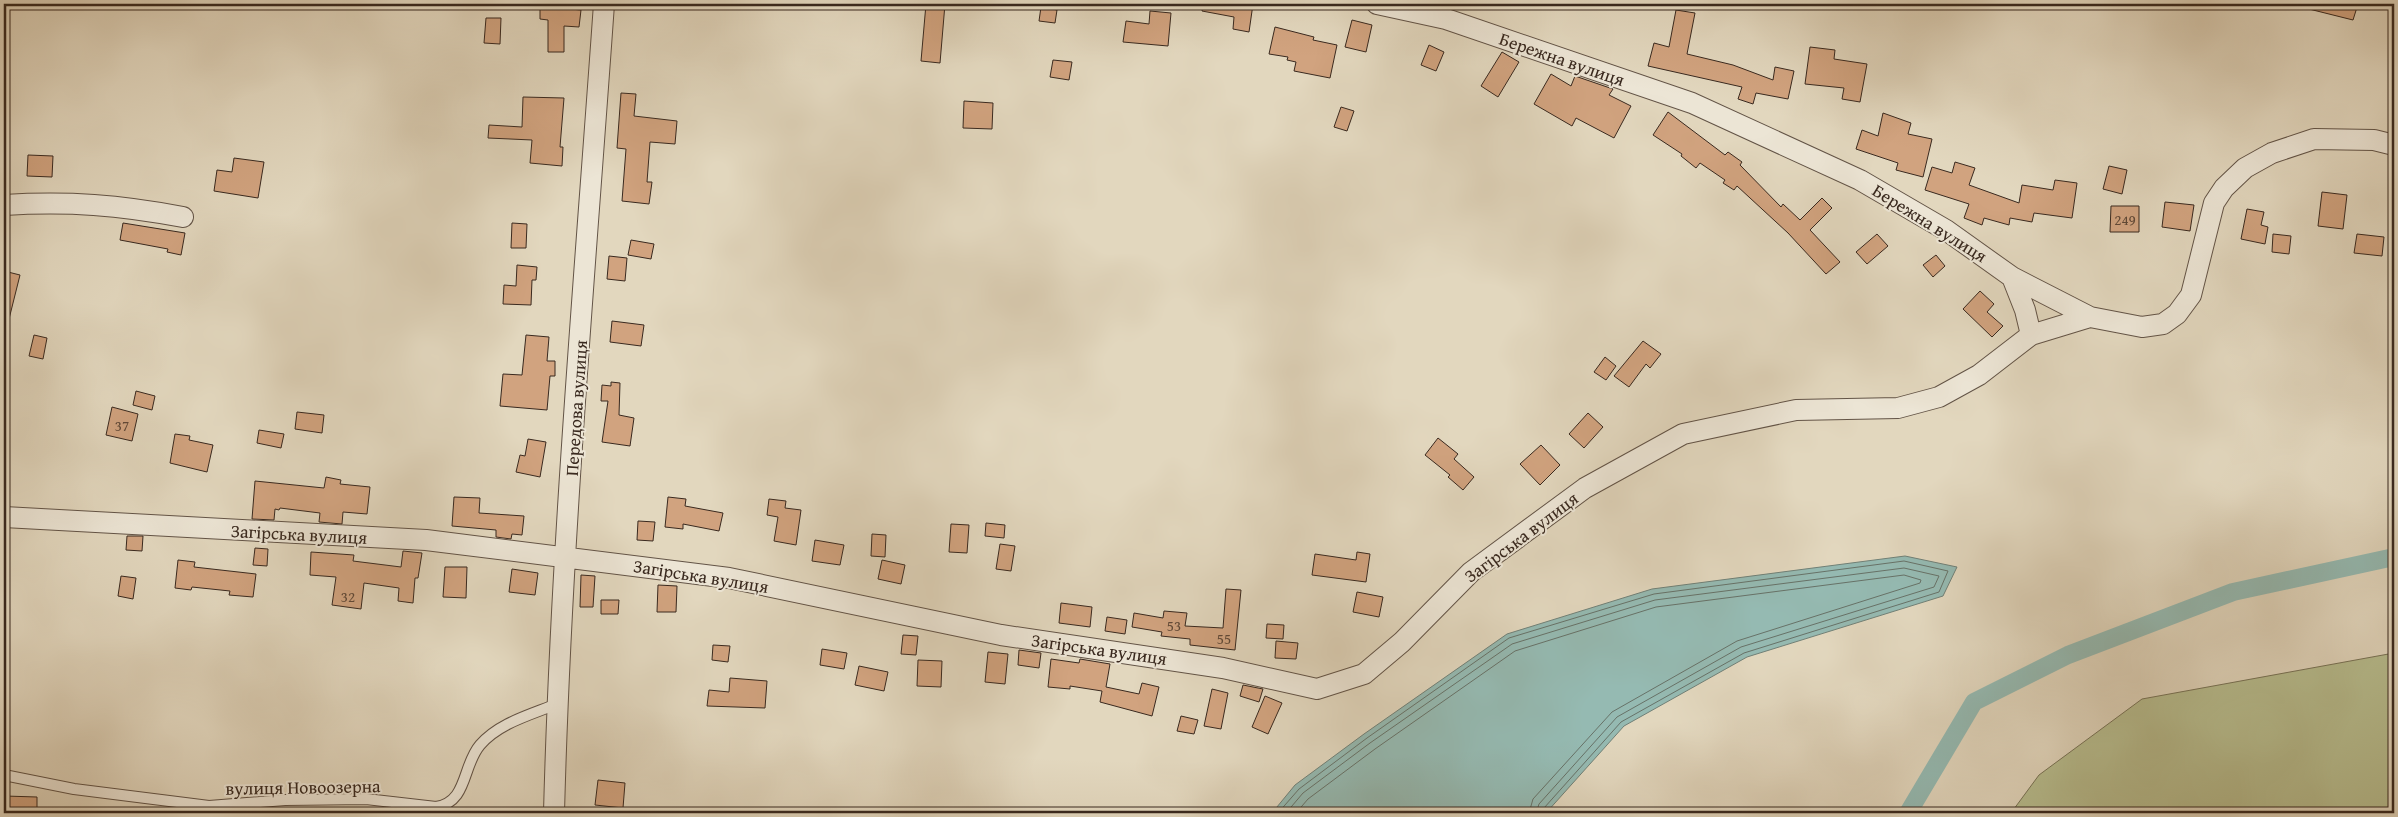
<svg xmlns="http://www.w3.org/2000/svg" width="2398" height="817" font-family="'Gentium Book Plus',serif">
  <style>
    .green { fill: #b7bd8f; stroke: #787357 }
    .water { fill: #95bab2; stroke: #708077 }
    .lines { fill: none; stroke-linecap: round; stroke-linejoin: round }
    .shore { stroke: #677268; stroke-width: 1 }
    .canal { stroke: #95bab2; stroke-width: 18 }
    .building { fill: #d1a37f; stroke: #39291f }
    .lane-casing { stroke: #635447; stroke-width: 12 }
    .street-casing { stroke: #635447; stroke-width: 22 }
    .lane { stroke: #ece5d5; stroke-width: 10 }
    .street { stroke: #ece5d5; stroke-width: 20 }
    .labels { text-anchor: middle; dominant-baseline: central; stroke-width: 4; stroke-linejoin: round; paint-order: stroke }
    .number-label { font-size: 15px; fill: #5f4837 }
    .street-label { font-size: 18px; fill: #39291f; stroke: #ece5d5 }
  </style>
  <rect width="100%" height="100%" fill="#e2d7be"/>
  <filter id="stains"><feTurbulence type="fractalNoise" baseFrequency=".004" numOctaves="4"/><feColorMatrix values="0 0 0 0 .2 0 0 0 0 .09 0 0 0 0 .02 0 0 0 .5 -.17"/></filter>
  <radialGradient id="worn" r=".72"><stop offset=".6" stop-color="#630" stop-opacity="0"/><stop offset="1" stop-color="#630" stop-opacity=".3"/></radialGradient>
  <path class="green" d="M2394,653V813H2011L2039,775L2142,699Z"/>
  <path class="water" d="M1905,556L1957,567L1943,596L1747,657L1624,726L1546,813H1272L1295,785L1364,734L1507,634L1652,589Z"/>
  <g class="lines">
    <path class="shore" d="M1278,813L1299,789L1367,738L1509,638L1654,594L1904,561L1948,571L1939,592L1744,653L1621,722L1544,808L1543,813
      M1286,813L1303,793L1370,743L1512,644L1655,600L1904,568L1939,576L1934,587L1741,647L1617,717L1539,804L1536,813
      M1296,813L1308,799L1375,749L1515,651L1656,607L1904,575L1921,580L1920,583L1737,641L1612,712L1533,799L1529,813"/>
    <path class="canal" d="M1908,813L1974,702L2068,655L2233,592L2394,557"/>
  </g>
  <path class="building" d="M540,4H560V8L581,10L579,27L564,26V52H548V20L540,19Z
    M926,4H945L940,63L921,61Z
    M1203,4H1253L1249,32L1233,29L1234,17L1202,11Z
    M2310,4H2358L2353,20L2309,9Z
    M1041,7L1057,10L1055,23L1039,21Z
    M1676,10L1695,13L1687,54L1733,65L1773,80L1775,67L1794,71L1788,99L1756,93L1753,104L1738,99L1742,87L1648,66L1654,43L1669,47Z
    M1150,11L1171,13L1168,46L1123,42L1126,21L1149,24Z
    M486,18H501L500,44L484,43Z
    M1352,20L1372,25L1366,52L1345,47Z
    M1275,27L1314,37L1313,40L1337,45L1330,78L1294,71L1296,62L1287,60L1288,57L1269,54Z
    M1429,45L1444,52L1436,71L1421,65Z
    M1810,47L1835,50L1834,59L1867,64L1860,102L1842,99L1844,88L1805,84Z
    M1502,52L1519,62L1498,97L1481,86Z
    M1053,60L1072,62L1069,80L1050,77Z
    M1551,74L1571,86L1575,76L1613,89L1609,95L1631,106L1614,138L1576,118L1572,126L1534,104Z
    M621,93L636,94L634,116L677,121L675,144L650,142L647,182H652L649,204L622,201L626,149L617,148Z
    M523,97L564,98L560,147H563L562,166L530,163L532,140L488,138L489,125L522,127Z
    M964,101L993,103L992,129L963,128Z
    M1341,107L1354,111L1347,131L1334,127Z
    M1668,112L1725,155L1728,152L1742,162L1740,165L1781,207L1783,204L1800,220L1822,198L1832,208L1810,230L1840,262L1826,274L1788,233L1737,186L1734,190L1723,183L1725,180L1700,163L1696,168L1681,156L1682,154L1653,135Z
    M1883,113L1911,123L1908,134L1932,139L1923,177L1896,170L1898,163L1856,149L1862,130L1878,136Z
    M28,155L53,156L52,177L27,176Z
    M234,158L264,162L258,198L214,191L217,170L232,172Z
    M1955,162L1975,168L1969,185L2019,203L2022,185L2053,190L2055,180L2077,183L2072,218L2034,213L2032,222L2010,218L2009,225L1984,218L1982,225L1964,218L1969,204L1925,190L1932,167L1952,173Z
    M2109,166L2127,170L2122,194L2103,189Z
    M2322,192L2347,195L2343,229L2318,226Z
    M2165,202L2194,205L2190,231L2162,227Z
    M2111,206H2139V232H2110Z
    M2247,209L2264,212L2261,225L2268,227L2265,244L2241,239Z
    M123,223L185,233L181,255L167,252L168,249L120,240Z
    M512,223L527,224L526,248H511Z
    M1877,234L1888,246L1867,264L1856,252Z
    M2273,234L2291,236L2289,254L2272,252Z
    M2357,234L2384,237L2382,256L2354,253Z
    M631,240L654,244L651,259L628,255Z
    M1936,255L1945,266L1933,277L1923,265Z
    M609,256L627,258L625,281L607,279Z
    M517,265L537,267L536,280H532L531,305L503,304L504,285L516,286Z
    M4,271L20,275L9,319H4Z
    M1980,291L1994,304L1987,312L2003,326L1992,337L1963,309Z
    M612,321L644,325L641,346L610,342Z
    M34,335L47,338L43,359L29,356Z
    M526,335L549,337L547,361H555V376H550L547,410L500,406L503,374L522,375Z
    M1643,341L1661,354L1650,368L1646,364L1629,387L1614,376Z
    M1605,357L1616,366L1606,380L1594,372Z
    M611,382L620,383L619,415L634,418L630,446L602,442L608,401H601L602,385L611,386Z
    M136,391L155,396L152,410L133,405Z
    M112,407L138,414L132,441L106,435Z
    M297,412L324,415L322,433L295,429Z
    M1588,413L1603,427L1584,448L1569,434Z
    M259,430L284,434L281,448L257,443Z
    M175,434L190,436L189,440L213,445L207,472L170,463Z
    M1438,438L1458,454L1454,459L1474,477L1463,490L1448,477L1450,475L1425,455Z
    M528,439L546,442L540,477L516,472L520,455L525,456Z
    M1541,445L1560,465L1540,485L1520,464Z
    M326,477L341,480L340,484L370,487L367,514L343,512L342,524L319,522L320,513L280,508L279,510L275,509L274,520L252,519L255,481L324,488Z
    M454,497L480,498L479,513L524,516L522,535L512,534L511,539L496,537V530L452,526Z
    M668,497L686,499L685,506L723,513L719,531L683,524V529L665,527Z
    M769,499L786,501L785,508L801,510L796,545L774,541L778,517L767,515Z
    M638,521L655,522L653,541L637,540Z
    M986,523L1005,525L1004,538L985,536Z
    M951,524L969,525L967,553L949,552Z
    M872,534L886,535L885,557L871,556Z
    M127,536H143L142,551L126,550Z
    M815,540L844,545L840,565L812,561Z
    M1000,544L1015,546L1011,571L996,569Z
    M255,548L268,549L267,566L253,565Z
    M403,551L422,553L418,578H415L413,603L398,601L399,588L364,583L361,609L332,605L336,577L310,575L311,552L354,555L353,561L401,567Z
    M1357,552L1370,554L1366,582L1312,575L1315,554L1356,560Z
    M178,560L195,562L194,567L256,574L253,597L229,595L230,591L192,587L191,590L175,588Z
    M882,560L905,565L901,584L878,579Z
    M445,567H467L466,598L443,597Z
    M512,569L538,573L535,595L509,592Z
    M581,575L595,576L593,607H580Z
    M121,576L136,578L133,599L118,596Z
    M658,585L677,586L676,612H657Z
    M1226,589L1241,590L1235,650L1190,645V639L1161,636L1162,632L1132,627L1134,613L1163,618L1164,611L1187,613L1185,626L1223,628Z
    M1357,592L1383,597L1379,617L1353,612Z
    M601,600H619L618,614H601Z
    M1061,603L1092,607L1090,627L1059,623Z
    M1107,617L1127,620L1125,634L1105,631Z
    M1267,624L1284,625L1283,639L1266,638Z
    M903,635L918,636L916,655L901,654Z
    M1276,641L1298,643L1296,659L1275,658Z
    M713,645L730,646L728,662L712,660Z
    M822,649L847,653L844,669L820,665Z
    M1019,650L1041,653L1039,668L1018,665Z
    M988,652L1008,654L1005,684L985,682Z
    M1051,659L1079,663L1080,659L1110,664L1106,687L1139,694L1142,683L1159,687L1152,716L1100,702L1102,691L1070,686V689L1048,687Z
    M918,660L942,661L941,687L917,686Z
    M859,666L888,672L884,691L855,685Z
    M730,678L767,681L765,708L707,706L709,690L729,692Z
    M1243,685L1263,689L1259,702L1240,696Z
    M1212,689L1228,693L1221,729L1204,726Z
    M1265,696L1282,703L1268,734L1252,727Z
    M1181,716L1198,720L1194,734L1177,731Z
    M598,780L625,783L623,808L595,805Z
    M5,796L37,797V813H5Z"/>
  <g class="lines">
    <g class="lane-casing">
      <path id="lane" d="M4,775L74,789L209,806L285,800L366,799L436,807C468,802 462,766 480,745C499,723 530,715 557,704"/>
    </g>
    <g class="street-casing">
      <path id="street" d="M1377,4L1446,19L1692,103L1860,180L1946,230L2012,277L2090,317L2142,327L2163,324L2177,314L2191,295L2214,203L2224,188L2245,168L2272,153L2314,139L2374,140L2394,145
        M4,205C69,201 119,205 183,217
        M2012,277L2025,310L2031,335
        M4,517L426,540L729,578L1001,635L1223,668L1317,689L1364,674L1402,642L1471,572L1585,488L1683,434L1796,410L1898,408L1939,397L1979,375L2031,335L2090,317
        M554,813C561,543 585,273 604,4"/>
    </g>
    <use href="#lane" class="lane"/>
    <use href="#street" class="street"/>
  </g>
  <g class="labels">
    <g class="number-label">
      <text x="2125" y="219">249</text>
      <text x="122" y="425">37</text>
      <text x="348" y="596">32</text>
      <text x="1174" y="625">53</text>
      <text x="1224" y="638">55</text>
    </g>
    <g class="street-label">
      <text transform="translate(1562 59) rotate(19)">Бережна вулиця</text>
      <text transform="translate(1930 223) rotate(32)">Бережна вулиця</text>
      <text transform="translate(576 408) rotate(-86)">Передова вулиця</text>
      <text transform="translate(299 534) rotate(3)">Загірська вулиця</text>
      <text transform="translate(1521 537) rotate(-37)">Загірська вулиця</text>
      <text transform="translate(701 576) rotate(9)">Загірська вулиця</text>
      <text transform="translate(1099 649) rotate(8)">Загірська вулиця</text>
      <text transform="translate(303 787) rotate(-1)">вулиця Новоозерна</text>
    </g>
  </g>
  <rect width="2398" height="817" fill="none" stroke="#e2d7be" stroke-width="20"/>
  <rect x="5" y="5" width="2388" height="807" fill="none" stroke="#39291f" stroke-width="2.5"/>
  <rect x="10" y="10" width="2378" height="797" fill="none" stroke="#39291f"/>
  <rect width="100%" height="100%" filter="url(#stains)"/>
  <rect width="100%" height="100%" fill="url(#worn)"/>
</svg>
